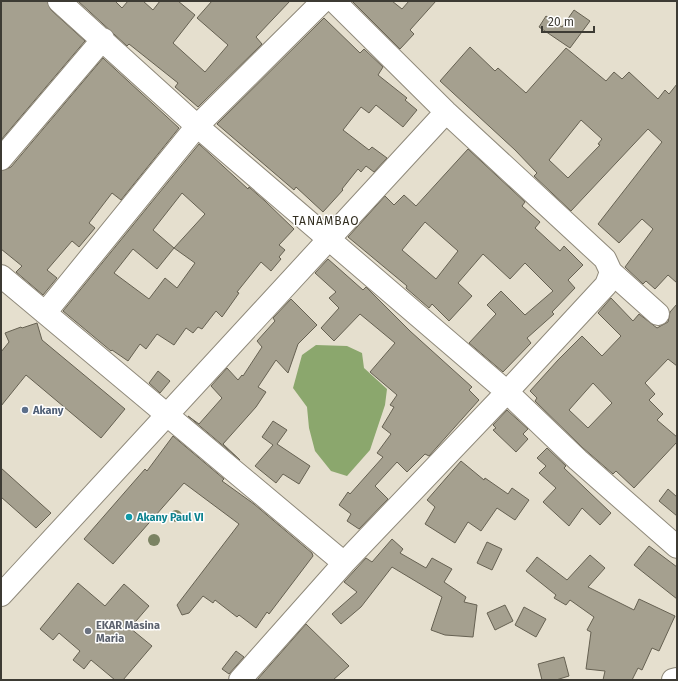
<svg xmlns="http://www.w3.org/2000/svg" width="678" height="681" font-family="'Fira Sans',sans-serif">
  <style>
    .forest { fill: #8ba76d }
    .building { fill: #a5a08f; stroke: #666152; fill-rule: evenodd }
    .lines { fill: none; stroke-linecap: round; stroke-linejoin: round }
    .minor-casing { stroke: #8f897a; stroke-width: 24 }
    .minor { stroke: #fff; stroke-width: 22 }
    .tree { fill: #7b8363 }
    .service-dot { fill: #5c6f8a; stroke: #fff; stroke-width: 1.5 }
    .culture-dot { fill: #0f9aa8; stroke: #fff; stroke-width: 1.5 }
    .worship-dot { fill: #6b7280; stroke: #fff; stroke-width: 1.5 }
    .labels { text-anchor: middle; dominant-baseline: central; stroke-width: 3; stroke-linejoin: round; paint-order: stroke }
    .service-label { font-size: 11px; font-weight: bold; fill: #4e5e75; stroke: #fff; text-anchor: start }
    .culture-label { font-size: 11px; font-weight: bold; fill: #0d838f; stroke: #fff; text-anchor: start }
    .worship-label { font-size: 11px; font-weight: bold; fill: #5b616d; stroke: #fff; text-anchor: start }
    .neighbourhood-label { font-size: 12px; letter-spacing: 1px; fill: #322e20; stroke: #fff }
  </style>
  <rect width="100%" height="100%" fill="#e5dfce"/>
  <path class="forest" d="M316,345L347,346L362,353L364,368L387,389L385,405L370,450L347,476L331,471L315,451L309,428L307,407L293,388L302,355Z"/>
  <path class="building" d="M1,1H47L51,10L85,41L1,140Z
    M78,1H115L122,8L128,1H143L153,10L160,1H178L195,15L173,43L205,72L228,45L197,18L212,1H290L256,37L262,44L198,107L175,87L178,83L129,44L127,46Z
    M352,1H392L402,9L409,1H436L410,30L414,34L400,49Z
    M574,10L590,21L570,48L539,27L546,16L562,27Z
    M324,18L360,53L364,49L383,67L378,75L407,98L405,100L417,110L403,127L376,105L369,113L361,107L343,130L369,150L372,147L387,158L374,172L366,166L361,172L358,169L342,189L343,190L323,212L296,187L294,190L217,124Z
    M470,47L495,71L498,68L526,93L566,48L606,81L614,72L622,79L629,72L658,99L665,90L669,94L677,84V283L668,275L655,289L646,281L643,284L625,267L653,229L642,219L619,243L598,224L662,142L648,129L571,211L534,176L537,173L515,150L440,81ZM581,120L602,139L598,144L600,145L568,178L549,160Z
    M103,58L179,128L121,200L112,193L89,223L95,228L79,247L72,241L47,270L57,278L43,295L16,272L22,266L1,249V171L11,167Z
    M199,144L248,189L249,187L265,201L294,229L279,245L285,250L279,257L281,259L271,271L261,262L237,292L239,293L222,317L216,311L202,329L198,327L193,333L186,328L174,345L157,334L146,349L140,344L128,361L112,350L111,351L63,311ZM182,193L205,214L174,248L153,230ZM174,248L195,263L177,288L165,278L149,299L114,273L133,249L157,269Z
    M468,149L525,202L522,206L540,222L535,228L560,251L564,246L583,265L568,280L575,288L552,312L554,314L527,338L531,343L503,372L469,343L496,314L487,305L501,291L525,315L553,291L525,263L510,279L483,254L458,283L472,296L449,321L432,304L429,308L406,288L407,286L348,237L385,196L394,205L404,195L416,206ZM425,222L458,251L436,279L402,250Z
    M328,259L363,290L366,287L410,331L472,387L469,390L479,400L429,456L425,454L407,472L397,462L375,486L388,499L359,529L347,521L351,514L339,505L348,492L350,494L383,457L377,453L391,434L382,427L394,407L390,405L397,395L370,372L395,343L360,314L334,341L321,328L339,308L329,298L336,292L315,273Z
    M611,298L633,321L639,314L657,328L668,322L670,312L677,304V366L668,359L645,383L655,394L649,400L663,414L657,420L677,437V442L634,488L616,471L613,474L583,448L535,401L537,398L530,391L558,360L582,336L602,356L621,336L598,313ZM593,383L612,403L588,428L569,410Z
    M291,299L317,325L298,344L288,373L276,360L258,387L266,392L256,407L223,444L240,460L188,416L199,424L222,398L211,386L227,368L238,380L242,375L243,376L262,347L257,341L275,321L273,318Z
    M37,323L42,340L125,409L101,438L26,375L1,406V352L9,342L5,333L21,327L22,328Z
    M158,371L170,381L160,393L149,383Z
    M507,410L528,429L523,434L528,439L516,452L493,430L496,428L493,425Z
    M273,421L287,430L277,444L310,466L299,484L283,474L276,483L255,466L273,445L262,437Z
    M173,436L224,479L222,481L254,504L312,553L313,556L269,614L267,612L256,628L239,615L237,617L215,600L213,603L203,596L189,613L182,615L177,605L239,524L184,483L113,564L84,539L145,469L147,471Z
    M547,448L566,466L564,468L611,513L600,525L582,508L569,526L543,502L556,488L539,473L546,466L537,458Z
    M461,461L484,480L485,478L508,494L512,488L529,500L515,520L497,508L481,531L468,522L455,543L425,524L435,507L427,500Z
    M1,468L51,513L36,528L1,497Z
    M668,489L677,497V516L659,501Z
    M392,539L403,549L400,553L426,568L432,558L452,569L444,582L466,597L464,602L477,605L473,637L445,635L431,630L442,597L392,567L361,607L341,624L332,614L357,592L344,582L366,558L372,562Z
    M487,542L502,549L492,570L477,563Z
    M649,546L677,567V599L634,565Z
    M590,555L605,568L588,587L634,610L639,599L675,616L659,651L652,648L642,670L638,668L632,680H603L605,671L586,669L591,632L587,630L594,617L570,600L566,605L554,598L556,595L526,571L537,557L567,580Z
    M78,583L105,606L124,584L149,606L130,628L152,646L123,680H115L91,660L84,669L73,660L80,651L59,633L53,640L40,629Z
    M505,605L513,621L495,630L487,613Z
    M524,607L546,619L536,637L515,625Z
    M306,624L349,666L333,680H257Z
    M236,651L244,657L229,674L222,669Z
    M564,657L569,676L556,680H542L538,664Z"/>
  <g class="lines">
    <g class="minor-casing">
      <path id="minor" d="M59,1L197,126L507,392L578,460L677,547
        M1,159L103,39
        M611,272L658,314
        M1,276L344,563
        M45,313L197,126L323,1
        M1,595L446,112
        M240,680L344,563L507,392L606,285L611,272L605,259L446,112L334,1
        M673,680L677,679"/>
    </g>
    <use href="#minor" class="minor"/>
  </g>
  <g class="tree">
    <circle cx="176" cy="516" r="6"/>
    <circle cx="154" cy="540" r="6"/>
  </g>
  <circle class="service-dot" cx="25" cy="410" r="4"/>
  <circle class="culture-dot" cx="129" cy="517" r="4"/>
  <circle class="worship-dot" cx="88" cy="631" r="4"/>
  <g class="labels">
    <g class="service-label">
      <text x="33" y="410">Akany</text>
    </g>
    <g class="culture-label">
      <text x="137" y="517">Akany Paul VI</text>
    </g>
    <g class="worship-label">
      <text x="96" y="625">EKAR Masina<tspan x="96" dy="13">Maria</tspan></text>
    </g>
    <g class="neighbourhood-label">
      <text x="326" y="221">TANAMBAO</text>
    </g>
  </g>
  <rect width="678" height="681" fill="none" stroke="#3d3b34" stroke-width="4"/>
  <path d="M542 26v6h52v-6" fill="none" stroke="#3d3b34" stroke-width="2"/>
  <text x="548" y="26" font-size="12" fill="#3d3b34" stroke="#ffffff" stroke-width="3" paint-order="stroke">20 m</text>
</svg>
